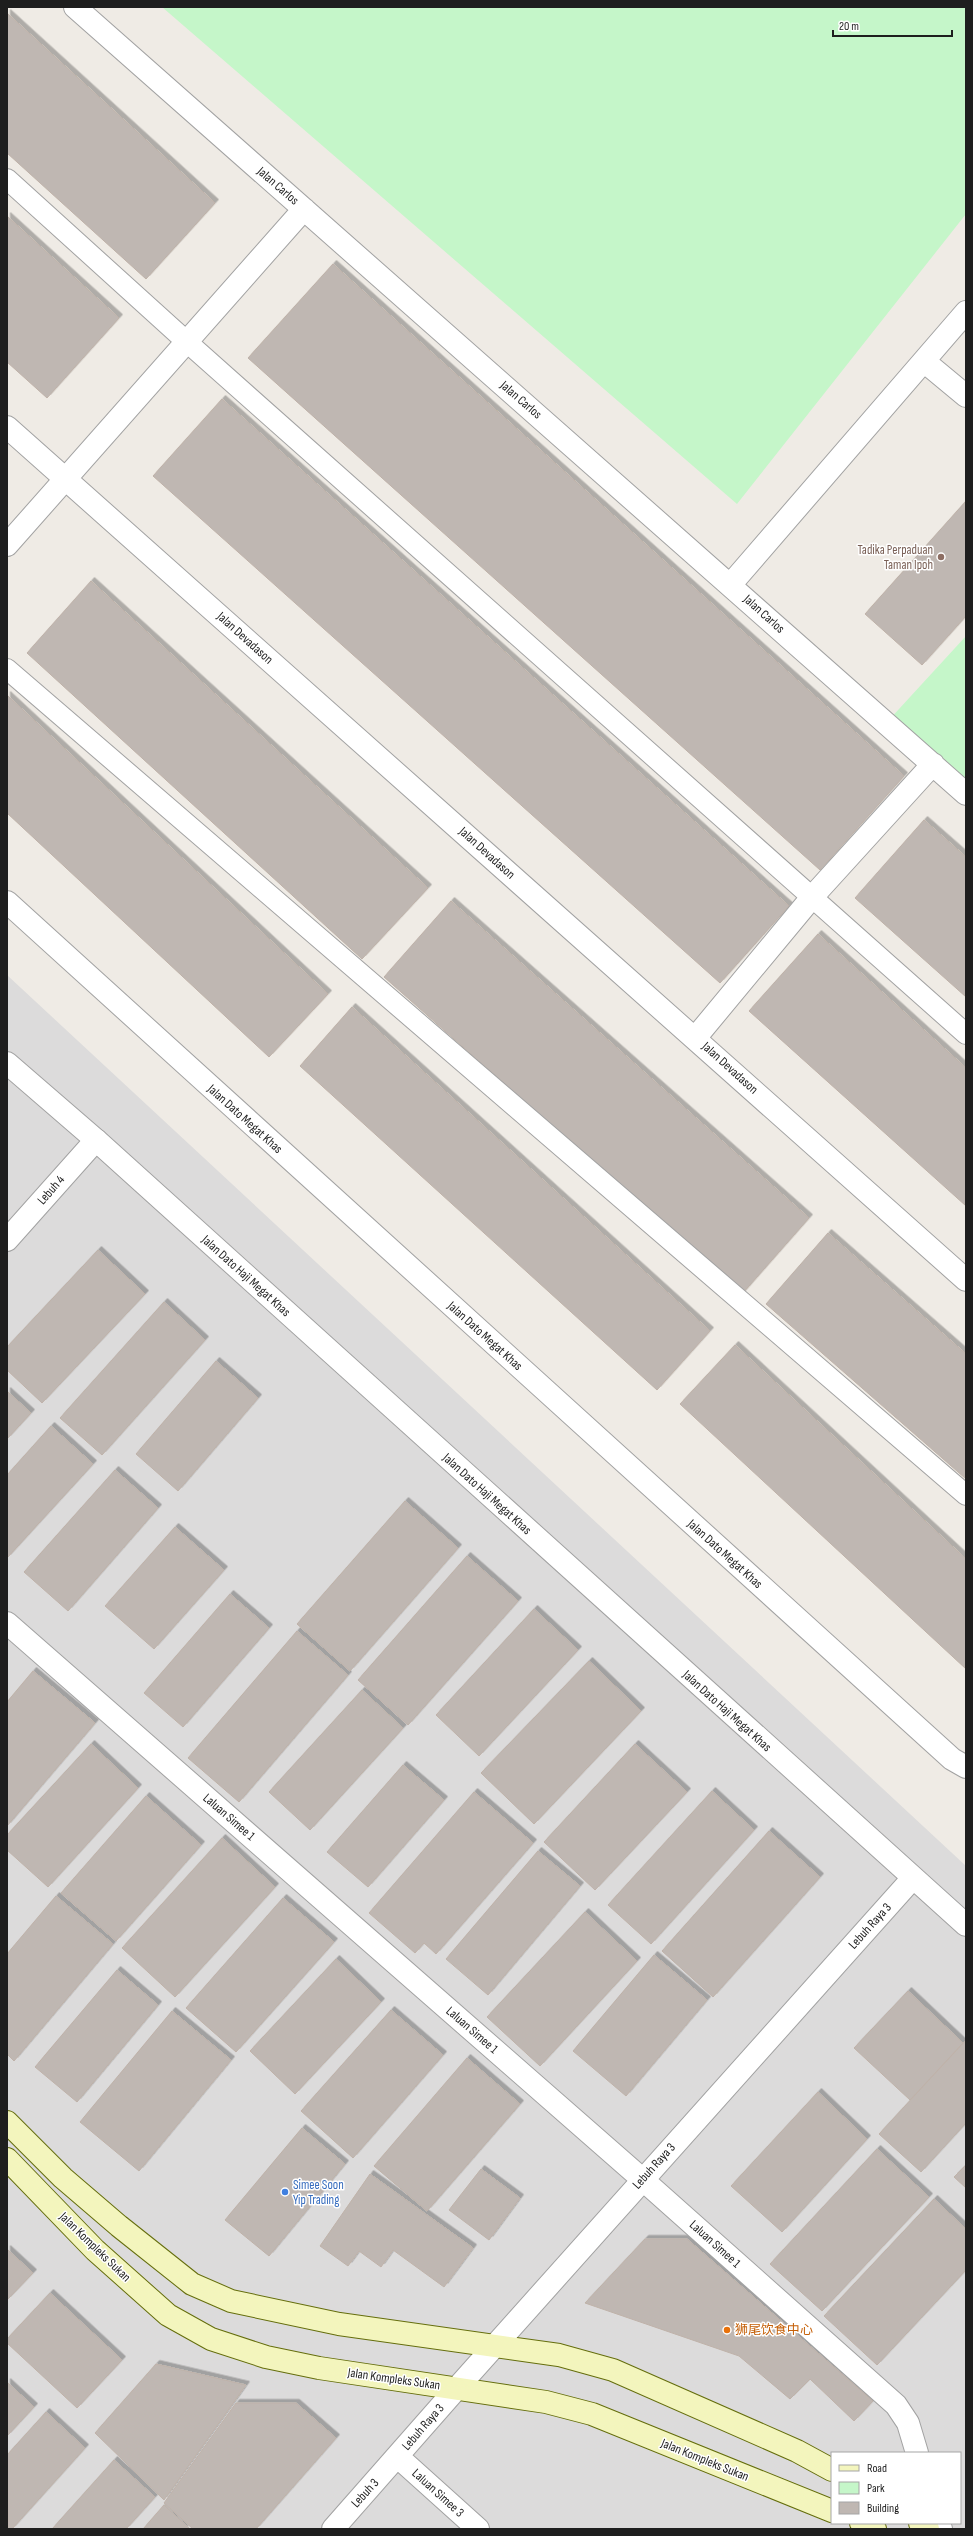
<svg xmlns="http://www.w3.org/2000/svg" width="973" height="2536" font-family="'Sofia Sans Condensed','Noto Sans SC',sans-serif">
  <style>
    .residential { fill: #dcdbdb; fill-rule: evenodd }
    .park { fill: #c5f6c9 }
    .building { fill: #bfb7b2; stroke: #bfb2a9; filter: url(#shadow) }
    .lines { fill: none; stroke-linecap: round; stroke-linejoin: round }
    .service-casing { stroke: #a2a2a2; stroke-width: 22 }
    .minor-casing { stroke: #a2a2a2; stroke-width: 24 }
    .tertiary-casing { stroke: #a2a2a2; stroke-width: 24 }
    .secondary-casing { stroke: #656e0d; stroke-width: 24 }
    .service { stroke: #fff; stroke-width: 20 }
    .minor { stroke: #fff; stroke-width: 22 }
    .tertiary { stroke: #fff; stroke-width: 22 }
    .secondary { stroke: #f3f5bd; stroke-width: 22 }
    .education-dot { fill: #8d6e63; stroke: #fff; stroke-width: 1.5 }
    .shop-dot { fill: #3f7fe0; stroke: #fff; stroke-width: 1.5 }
    .food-dot { fill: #e8710a; stroke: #fff; stroke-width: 1.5 }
    .labels { text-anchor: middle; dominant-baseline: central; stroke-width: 3; stroke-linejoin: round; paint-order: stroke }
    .street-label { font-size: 13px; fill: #1e1e1e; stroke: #fff }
    .education-label { font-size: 13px; fill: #785e54; stroke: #fff; text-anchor: end }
    .shop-label { font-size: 13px; fill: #366cbe; stroke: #fff; text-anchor: start }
    .food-label { font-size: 13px; fill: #c56008; stroke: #fff; text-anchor: start }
  </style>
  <defs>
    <filter id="shadow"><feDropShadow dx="3.5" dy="-3.5" stdDeviation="0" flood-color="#0004"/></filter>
  </defs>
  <rect width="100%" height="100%" fill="#efebe5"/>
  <path class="residential" d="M7,975L966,1866V2529H7ZM832,2453H960V2523H832Z"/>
  <path class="park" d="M162,7H966V214L737,504Z
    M966,636V782L888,721Z"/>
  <path class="building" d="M7,13L215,203L146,279L7,153Z
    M7,216L119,318L47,398L7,362Z
    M333,264L904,776L820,870L248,358Z
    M222,399L789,906L720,983L153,476Z
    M966,501V616L922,665L865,614Z
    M91,581L428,888L362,959L27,653Z
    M7,695L328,994L269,1057L7,813Z
    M924,820L966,857V997L855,898Z
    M451,901L809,1218L742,1294L384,977Z
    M818,934L966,1068V1206L749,1011Z
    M352,1007L710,1331L657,1390L300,1066Z
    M828,1233L966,1354V1479L766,1304Z
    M98,1250L145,1294L42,1403L7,1370V1347Z
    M164,1302L205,1340L102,1455L60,1418Z
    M735,1345L966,1559V1669L680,1404Z
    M216,1361L258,1398L178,1491L136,1454Z
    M7,1391L31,1413L7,1439Z
    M51,1426L93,1464L7,1558V1475Z
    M115,1470L158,1508L68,1611L24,1572Z
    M405,1501L458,1548L350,1671L297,1624Z
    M175,1527L224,1570L154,1649L105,1606Z
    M467,1556L518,1601L408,1725L358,1680Z
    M230,1594L269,1628L183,1727L144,1693Z
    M534,1609L578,1650L479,1756L436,1715Z
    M297,1631L348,1675L239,1802L188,1758Z
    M589,1661L641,1711L534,1824L481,1773Z
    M33,1671L95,1723L7,1826V1702Z
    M362,1690L403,1728L310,1830L269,1792Z
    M91,1744L138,1788L48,1887L7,1850V1835Z
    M635,1744L687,1792L595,1890L544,1842Z
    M403,1765L444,1800L368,1887L327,1852Z
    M712,1791L754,1830L651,1944L608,1905Z
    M474,1792L533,1843L436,1954L424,1943L415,1953L369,1913Z
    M146,1796L201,1845L116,1941L61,1893Z
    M769,1831L820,1877L713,1997L662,1951Z
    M222,1838L275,1887L175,1997L122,1948Z
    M538,1851L580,1886L488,1995L446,1959Z
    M56,1896L113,1944L14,2061L7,2054V1954Z
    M283,1898L334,1942L236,2052L186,2008Z
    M585,1912L637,1961L540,2066L487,2017Z
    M654,1955L707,2000L626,2096L573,2051Z
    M336,1959L381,2002L295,2094L250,2051Z
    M117,1970L158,2005L77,2102L35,2067Z
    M908,1991L963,2043L910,2100L854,2048Z
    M391,2010L443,2055L353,2158L301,2111Z
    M172,2011L231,2060L139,2171L80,2122Z
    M966,2040V2123L921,2172L879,2134Z
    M467,2058L520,2104L427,2211L374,2166Z
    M818,2092L867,2139L782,2232L731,2186Z
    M302,2128L345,2164L269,2256L225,2220Z
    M877,2149L929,2197L822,2311L770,2264Z
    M966,2165V2188L954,2177Z
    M481,2169L520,2198L489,2240L449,2210Z
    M370,2174L473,2248L444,2287L393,2250L381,2267L359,2251L348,2266L320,2246Z
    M934,2199L966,2229V2270L877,2365L824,2316Z
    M645,2239H687L873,2401L854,2421L810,2379L790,2399L739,2356L585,2303Z
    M7,2249L33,2273L7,2300Z
    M50,2293L122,2360L77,2408L7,2343V2339Z
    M156,2364L246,2385L164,2500L95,2433Z
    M7,2382L34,2407L7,2436Z
    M236,2403H296L336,2438L256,2529H193L164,2503Z
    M46,2412L85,2448L12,2529H8L7,2455Z
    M114,2460L155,2497L126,2529H52Z
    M164,2505L190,2529H143Z"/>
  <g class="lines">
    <g class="service-casing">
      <path id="service" d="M7,179L187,342L966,1034
        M7,669L966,1495"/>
    </g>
    <g class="minor-casing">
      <path id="minor" d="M75,7L966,794
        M925,362L966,396
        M7,427L966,1280
        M7,545L304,209
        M731,584L966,312
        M7,902L952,1759L966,1767
        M696,1037L813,896L933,764
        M7,1063L96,1140
        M7,1623L642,2179L896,2405L908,2423L917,2453
        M398,2457L478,2529
        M939,2523L941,2529
        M333,2529L457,2388"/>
    </g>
    <g class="tertiary-casing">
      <path id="tertiary" d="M7,1240L96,1140L966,1925
        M457,2388L912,1879"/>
    </g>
    <g class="secondary-casing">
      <path id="secondary" d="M7,2122L63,2178L119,2226L192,2284L231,2301L339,2324L559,2355L613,2370L797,2451L832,2470
        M7,2159L95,2250L168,2315L211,2339L266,2357L319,2368L546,2402L592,2414L832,2511
        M861,2523L875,2529
        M920,2523L928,2529"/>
    </g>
    <use href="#service" class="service"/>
    <use href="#minor" class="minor"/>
    <use href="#tertiary" class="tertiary"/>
    <use href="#secondary" class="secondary"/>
  </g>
  <circle class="education-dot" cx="941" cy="557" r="4"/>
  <circle class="shop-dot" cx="285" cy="2192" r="4"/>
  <circle class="food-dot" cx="727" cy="2330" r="4"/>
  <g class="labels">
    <g class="street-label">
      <text transform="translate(278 186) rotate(41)">Jalan Carlos</text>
      <text transform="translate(521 400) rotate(41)">Jalan Carlos</text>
      <text transform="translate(764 614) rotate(42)">Jalan Carlos</text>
      <text transform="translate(245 638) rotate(42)">Jalan Devadason</text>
      <text transform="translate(487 853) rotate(42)">Jalan Devadason</text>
      <text transform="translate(730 1068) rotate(42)">Jalan Devadason</text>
      <text transform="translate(245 1119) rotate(42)">Jalan Dato Megat Khas</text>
      <text transform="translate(51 1190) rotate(-49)">Lebuh 4</text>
      <text transform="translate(246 1276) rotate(42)">Jalan Dato Haji Megat Khas</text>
      <text transform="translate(485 1336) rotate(42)">Jalan Dato Megat Khas</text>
      <text transform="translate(487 1494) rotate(42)">Jalan Dato Haji Megat Khas</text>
      <text transform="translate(725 1554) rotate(42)">Jalan Dato Megat Khas</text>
      <text transform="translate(727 1711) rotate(42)">Jalan Dato Haji Megat Khas</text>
      <text transform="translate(229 1817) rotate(41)">Laluan Simee 1</text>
      <text transform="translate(870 1926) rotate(-48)">Lebuh Raya 3</text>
      <text transform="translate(472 2030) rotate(41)">Laluan Simee 1</text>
      <text transform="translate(654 2166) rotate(-48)">Lebuh Raya 3</text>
      <text transform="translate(715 2244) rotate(42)">Laluan Simee 1</text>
      <text transform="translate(95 2247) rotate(44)">Jalan Kompleks Sukan</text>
      <text transform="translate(394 2379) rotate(8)">Jalan Kompleks Sukan</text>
      <text transform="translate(423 2427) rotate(-49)">Lebuh Raya 3</text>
      <text transform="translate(705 2460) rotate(22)">Jalan Kompleks Sukan</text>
      <text transform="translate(365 2493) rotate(-48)">Lebuh 3</text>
      <text transform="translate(438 2493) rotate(42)">Laluan Simee 3</text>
    </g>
    <g class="education-label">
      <text x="933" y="550">Tadika Perpaduan<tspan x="933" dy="15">Taman Ipoh</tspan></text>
    </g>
    <g class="shop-label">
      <text x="293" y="2185">Simee Soon<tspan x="293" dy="15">Yip Trading</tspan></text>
    </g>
    <g class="food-label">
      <text x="735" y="2330">狮尾饮食中心</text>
    </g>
  </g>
  <rect width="973" height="2536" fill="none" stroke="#1e1e1e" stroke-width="16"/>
  <rect x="831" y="2452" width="130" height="72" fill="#ffffff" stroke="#a5a5a5"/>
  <rect x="839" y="2465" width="20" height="6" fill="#f3f5bd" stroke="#a5a5a5"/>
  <text x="867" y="2472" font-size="12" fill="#1e1e1e">Road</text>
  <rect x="839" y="2482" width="20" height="12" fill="#c5f6c9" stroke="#a5a5a5"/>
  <text x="867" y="2492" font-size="12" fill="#1e1e1e">Park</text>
  <rect x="839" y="2502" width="20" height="12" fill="#bfb7b2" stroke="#a5a5a5"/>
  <text x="867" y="2512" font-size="12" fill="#1e1e1e">Building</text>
  <path d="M833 30v6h119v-6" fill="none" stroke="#1e1e1e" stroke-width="2"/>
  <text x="839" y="30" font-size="12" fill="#1e1e1e" stroke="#ffffff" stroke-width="3" paint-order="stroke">20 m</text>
</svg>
